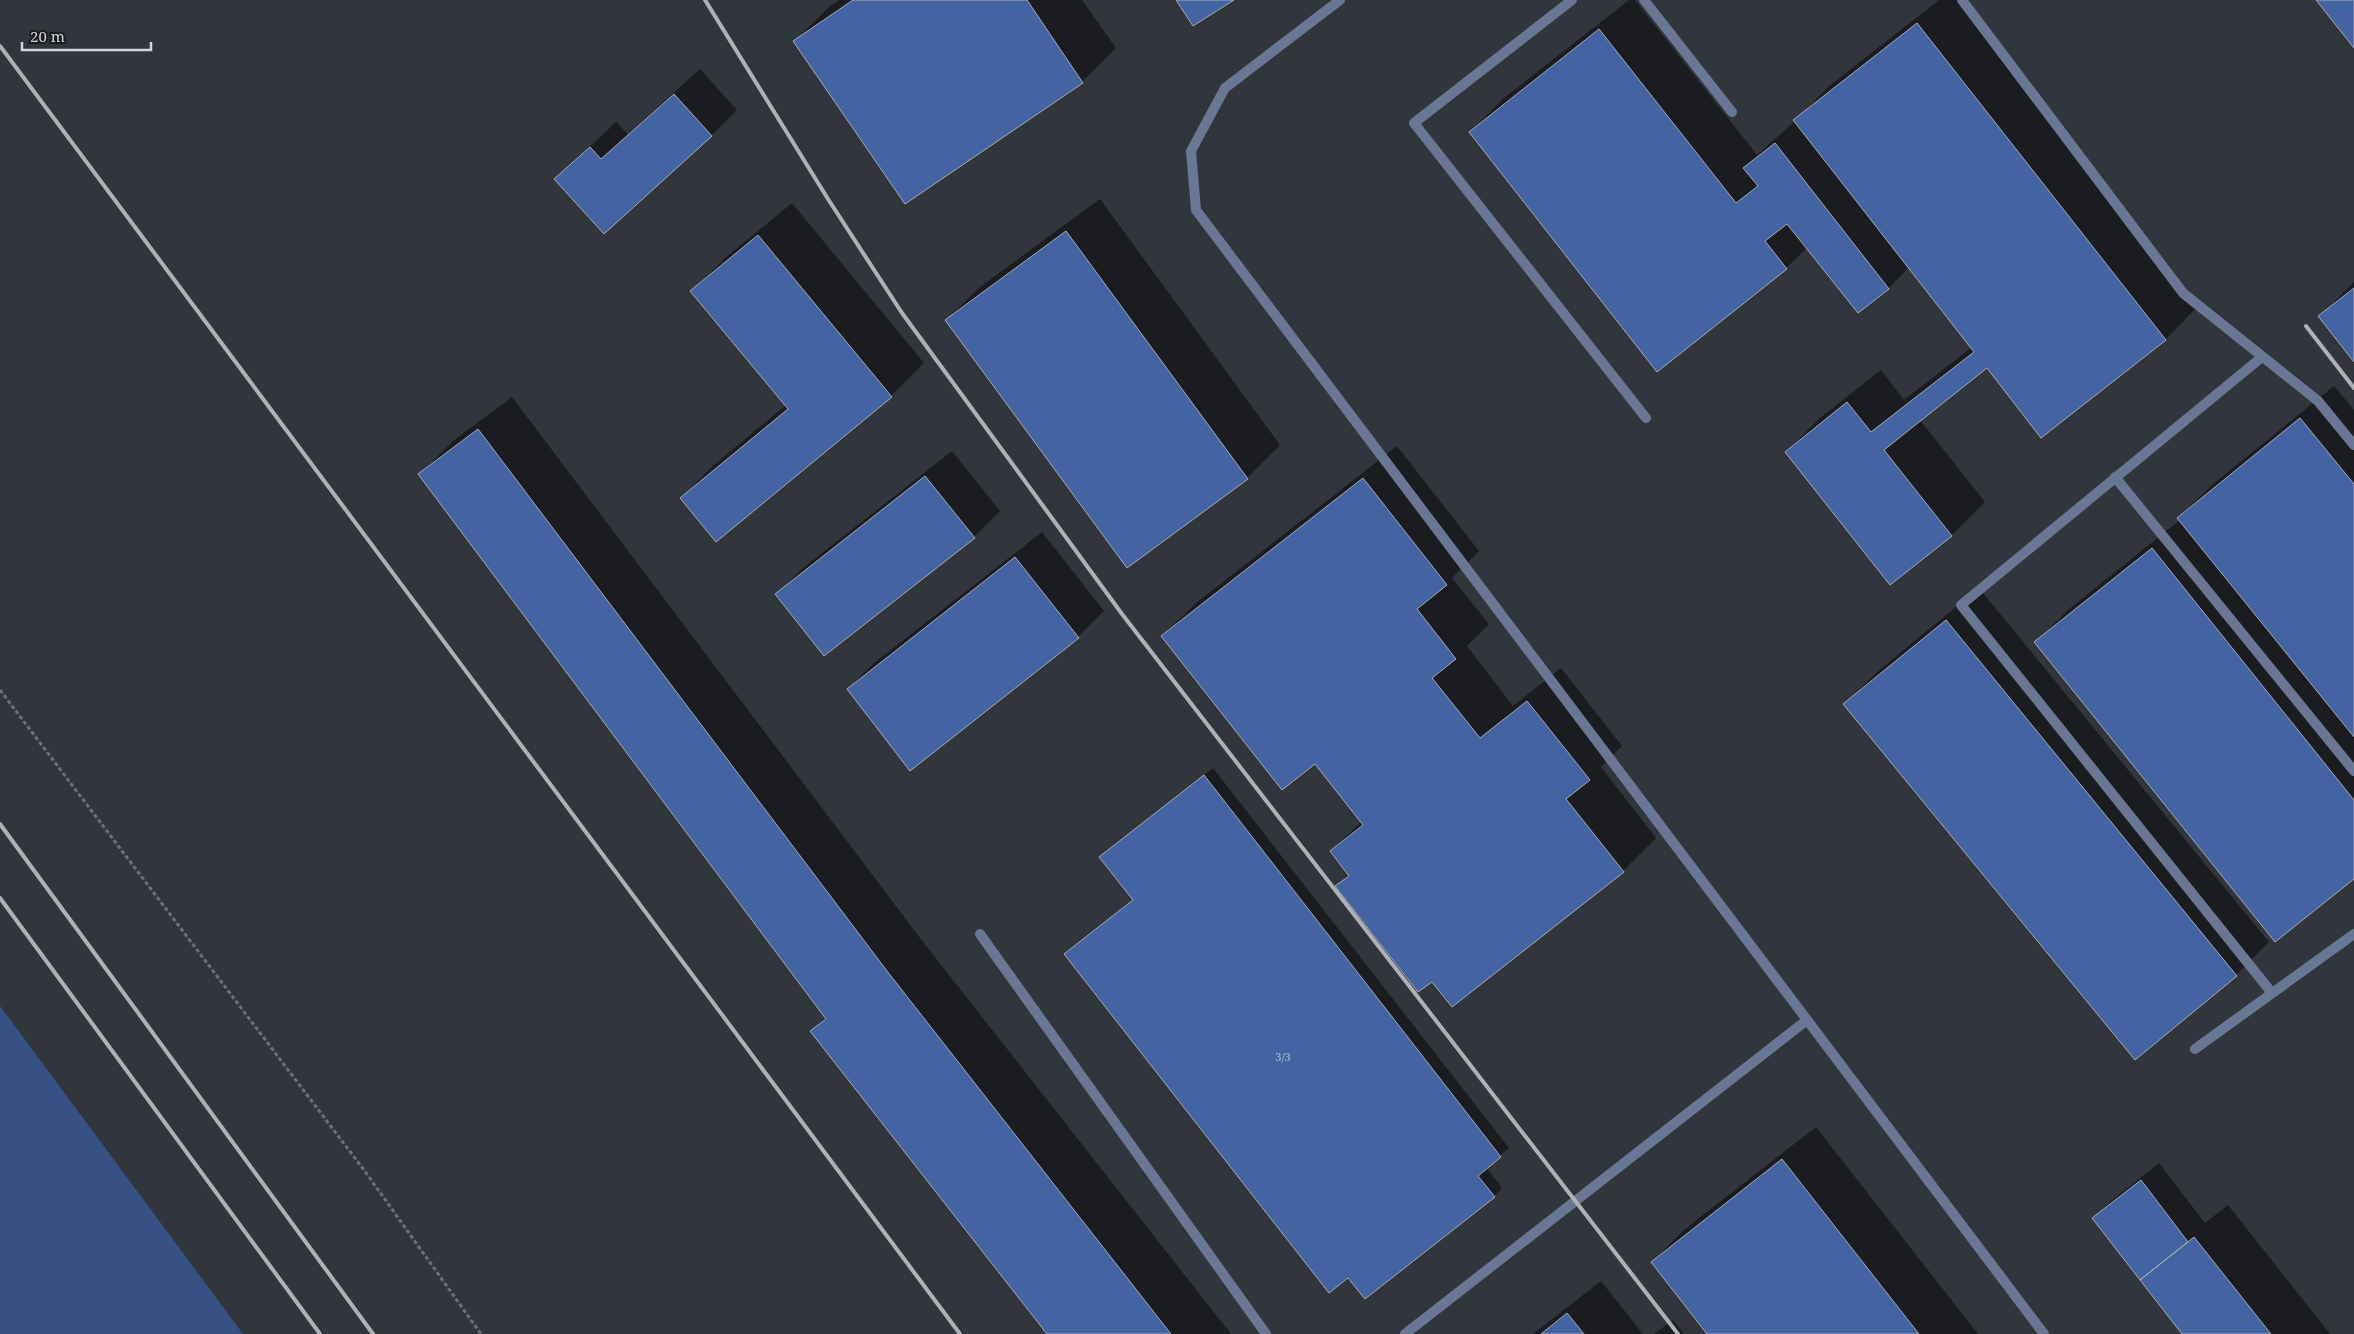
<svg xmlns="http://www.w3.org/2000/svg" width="2354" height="1334" font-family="'Noto Serif',serif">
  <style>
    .green { fill: #385184 }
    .shadow { fill: #0007 }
    .building { fill: #4463a3; stroke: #a6abb4 }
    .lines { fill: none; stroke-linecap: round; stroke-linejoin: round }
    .path { stroke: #6c7076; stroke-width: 3; stroke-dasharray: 4 2.5; stroke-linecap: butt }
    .lane { stroke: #687794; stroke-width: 10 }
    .street { stroke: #687794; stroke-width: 10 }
    .rail { stroke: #aeb1b6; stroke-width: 4 }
    .labels { text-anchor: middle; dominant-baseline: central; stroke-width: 4; stroke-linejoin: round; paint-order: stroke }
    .number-label { font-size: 11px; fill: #afb9cc }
  </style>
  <rect width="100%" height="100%" fill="#31353c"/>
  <path class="green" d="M0,1006L243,1334H0Z"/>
  <path class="shadow" d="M839,0H1082L1116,48L1082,82L905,202L795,41L828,8Z
    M1629,0H1635L1757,155L1795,121L1828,87L1939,0H1959L2198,306L2165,340L1987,367L1920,420L1985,502L1952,535L1890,584L1786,452L1820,418L1881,370L1904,400L1972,347L1909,267L1889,288L1858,312L1808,247L1786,268L1470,132L1504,98Z
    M700,69L737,110L711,136L556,179L616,122L628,134Z
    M1100,199L1280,445L1247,478L946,320L980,287Z
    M792,203L924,363L891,396L681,498L714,465L786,405L692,291L725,258Z
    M2354,282V360L2320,316Z
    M2334,386L2354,410V877L2036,642L2069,609L2180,520L2178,518L2212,485Z
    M512,397L920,938L1231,1334H1049L812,1031L826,1017L420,474L453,441Z
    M1397,446L1479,551L1452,578L1489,624L1467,646L1513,706L1561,668L1622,746L1601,767L1656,838L1623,871L1432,980L1337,886L1349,874L1331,851L1362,821L1316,762L1162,636L1196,603Z
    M952,451L1000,511L974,537L777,594L803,568Z
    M1042,532L1104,611L1078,637L848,689L874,663Z
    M1979,588L2269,942L2236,975L1845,704L1878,671Z
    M1213,768L1509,1148L1486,1167L1502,1188L1494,1196L1066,954L1134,899L1101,857Z
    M1816,1127L1978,1334H1708L1652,1262L1685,1229Z
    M2159,1163L2205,1223L2228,1205L2330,1334H2184L2094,1218L2111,1201Z
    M1601,1281L1643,1334H1533Z
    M1673,1320L1684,1334H1654Z"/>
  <path class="building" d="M853,0H1027L1083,83L905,204L793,41Z
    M1176,0H1234L1193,26Z
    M2316,0H2354V48Z
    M1917,23L2166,340L2041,438L1987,368L1884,450L1952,536L1890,585L1785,452L1847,402L1871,432L1974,352L1793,120Z
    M1599,29L1736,203L1758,186L1743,168L1775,143L1889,289L1858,313L1787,224L1765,241L1787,269L1657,372L1469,132Z
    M674,94L712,136L604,234L554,179L590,147L601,159Z
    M1066,231L1248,479L1127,568L945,320Z
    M758,235L892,397L716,542L680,498L788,409L690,291Z
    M2354,288V362L2318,316Z
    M2300,418L2354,484V737L2177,518Z
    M478,429L887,971L1171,1334H1047L810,1031L826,1019L418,474Z
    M925,476L975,538L824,656L775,594Z
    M1363,478L1447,585L1417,609L1456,659L1432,678L1480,738L1527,701L1590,780L1566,799L1624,872L1452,1007L1432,982L1418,992L1335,886L1349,876L1330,851L1363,825L1315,764L1282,790L1161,636Z
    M2152,548L2354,800V879L2275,942L2034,642Z
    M1015,557L1079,638L910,771L847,689Z
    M1946,620L2237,976L2135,1060L1843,704Z
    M1204,775L1501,1157L1478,1176L1495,1197L1365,1299L1348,1278L1329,1293L1064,954L1133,900L1099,857Z
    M1782,1159L1919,1334H1707L1651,1262Z
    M2141,1180L2188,1242L2140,1280L2092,1218Z
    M2194,1237L2271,1334H2182L2140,1280Z
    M1567,1313L1584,1334H1541Z"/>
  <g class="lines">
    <path class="path" d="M0,690L364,1170L481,1334"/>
    <path class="lane" d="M1572,0L1414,123L1646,418
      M1644,0L1732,112
      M1962,0L2183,293L2318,401L2354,445
      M2262,357L1961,605L2272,993
      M2115,477L2354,771
      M980,934L1266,1334
      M2195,1049L2354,934
      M1405,1334L1807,1020"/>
    <path class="street" d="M1340,0L1225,88L1191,151L1196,210L2044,1334"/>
    <path class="rail" d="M705,0L828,199L902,313L1122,614L1678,1334
      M0,46L960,1334
      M2306,326L2354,388
      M0,824L373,1334
      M0,898L320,1334"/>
  </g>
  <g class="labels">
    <g class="number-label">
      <text x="1283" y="1056">3/3</text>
    </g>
  </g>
  <path d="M22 42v8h129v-8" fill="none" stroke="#d3d6da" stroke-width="2.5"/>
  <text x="30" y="42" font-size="15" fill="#d3d6da" stroke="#1b1c20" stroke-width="4" paint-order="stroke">20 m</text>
</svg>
